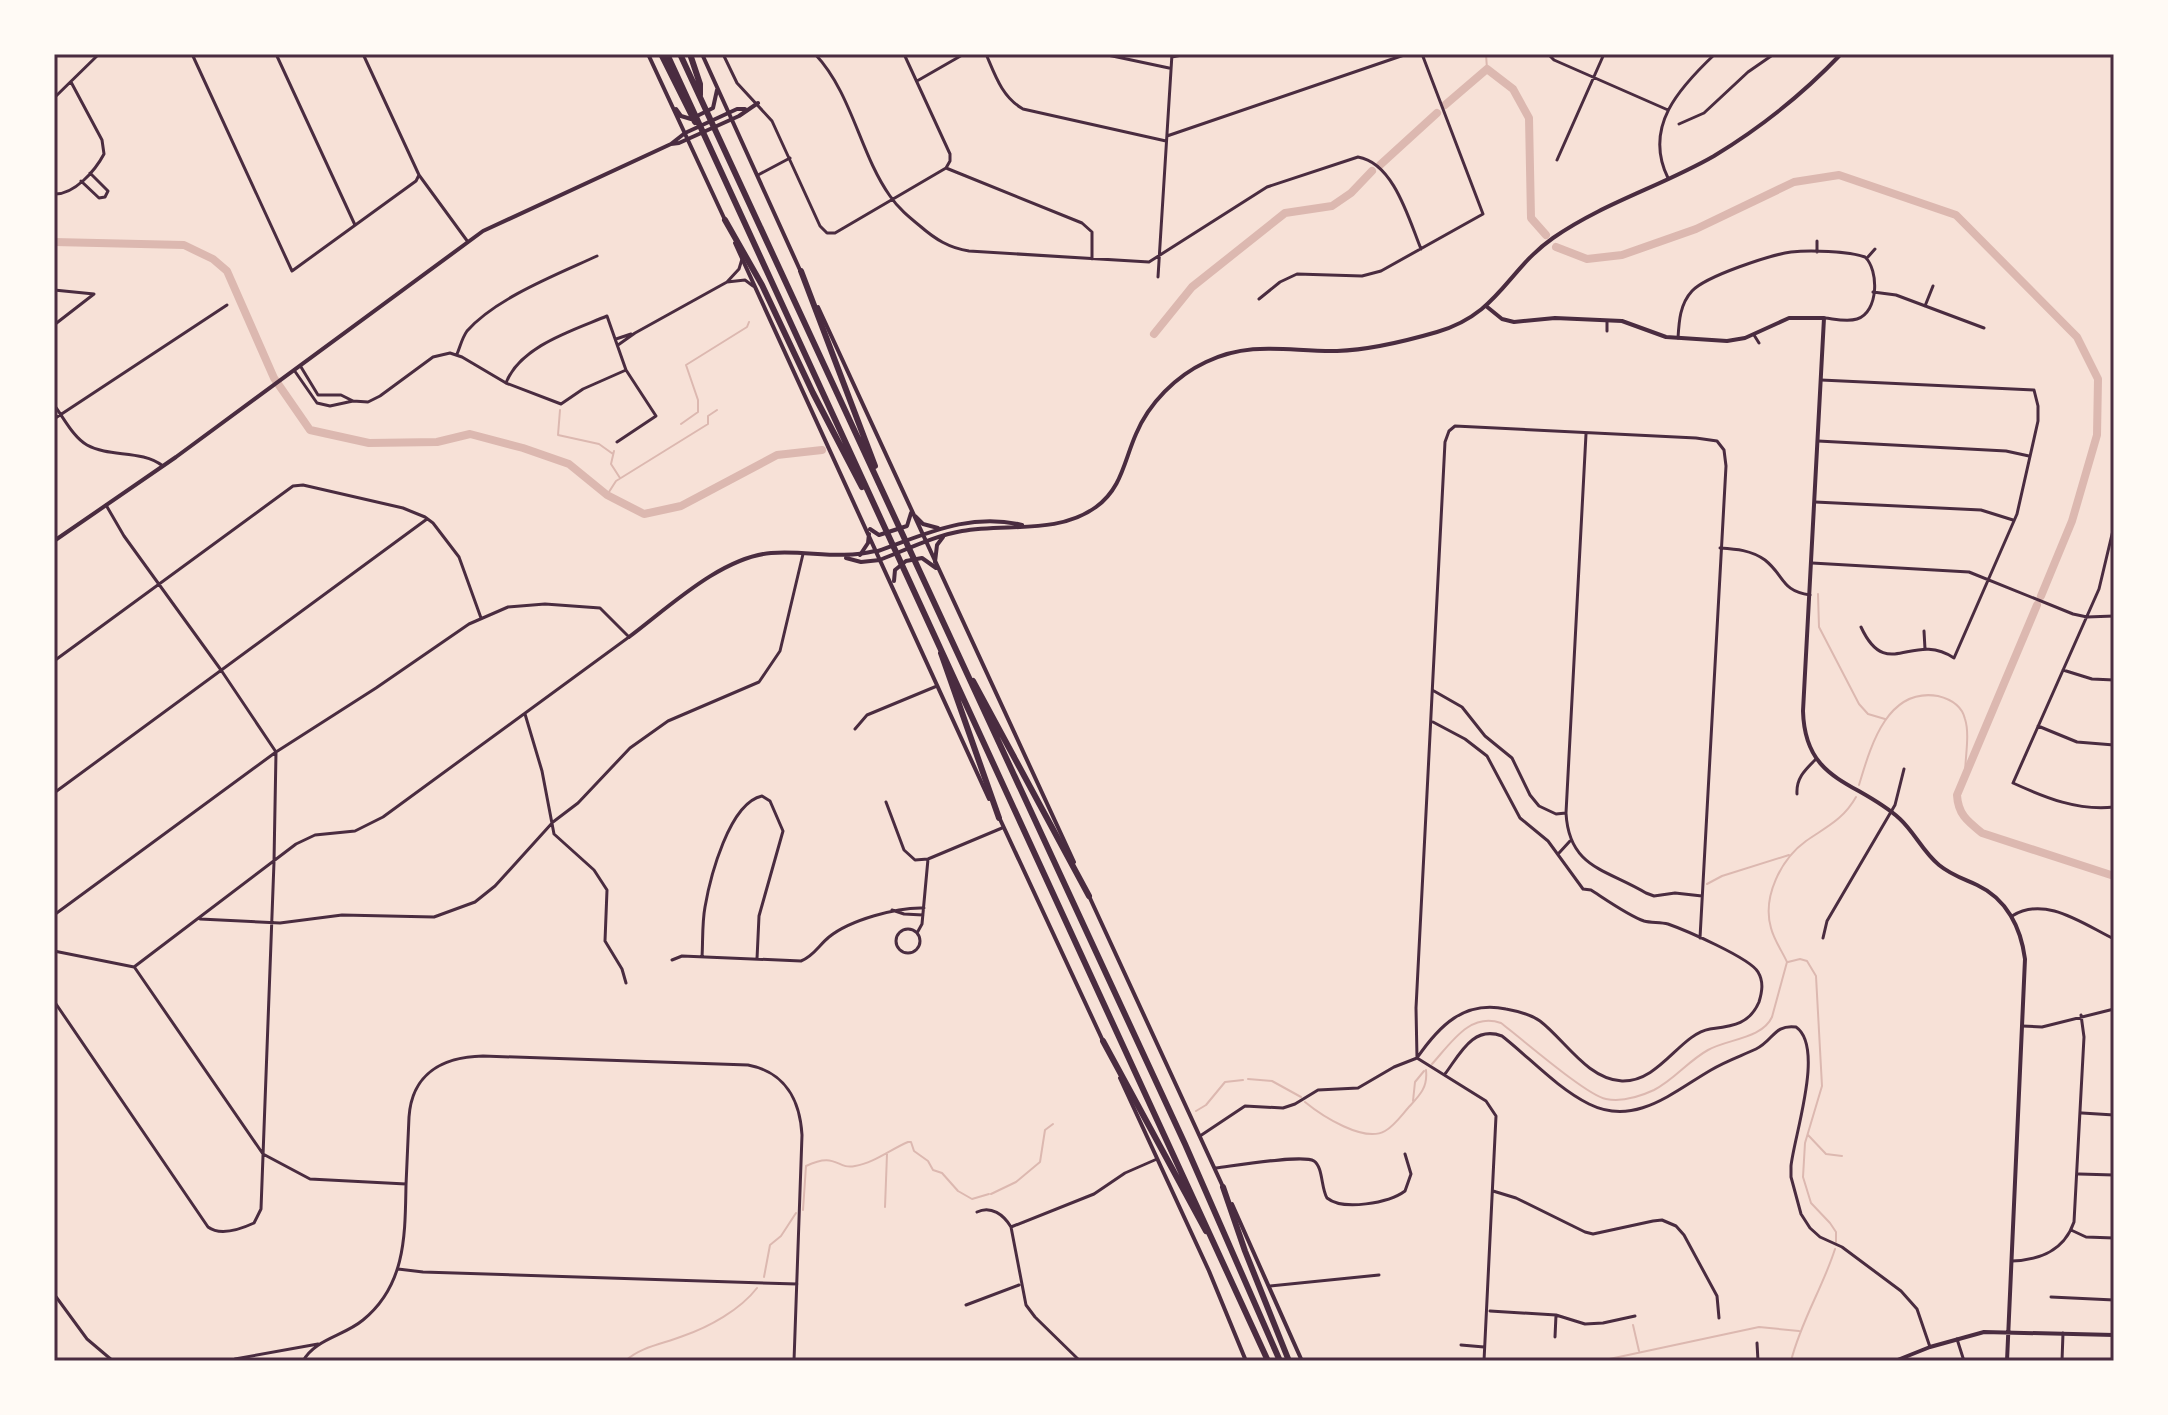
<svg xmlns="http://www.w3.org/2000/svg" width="2168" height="1415" font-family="'Fira Sans Condensed',sans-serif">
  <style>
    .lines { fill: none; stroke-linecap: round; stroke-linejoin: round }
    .stream { stroke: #dcb8b0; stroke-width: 2 }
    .river { stroke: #dcb8b0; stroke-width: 8 }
    .minor { stroke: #4a2c40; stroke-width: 3 }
    .tertiary { stroke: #4a2c40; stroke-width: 4 }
    .secondary { stroke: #4a2c40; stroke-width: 4 }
    .motorway { stroke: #4a2c40; stroke-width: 6 }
    .neatline { fill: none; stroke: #4a2c40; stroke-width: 3 }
  </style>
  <rect width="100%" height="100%" fill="#f7e1d7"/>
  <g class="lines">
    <path class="stream" d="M1486,54L1487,69
      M560,410L558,435L599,444L613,454
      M681,424L698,412V400L686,365L747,327L749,322
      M614,451L611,464L620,478
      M607,495L616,481L708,424V416L717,410
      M1818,594L1819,627L1859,704L1868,714L1885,719
      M1859,785C1870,749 1886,687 1938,696C1950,699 1962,706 1965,719C1970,734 1965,758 1965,775
      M1707,884L1722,876L1789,855
      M1788,962L1800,959L1807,961L1816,976L1822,1086L1805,1143L1803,1177L1811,1203L1830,1223L1836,1232V1242
      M1432,1064C1451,1043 1470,1012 1501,1023C1521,1038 1586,1095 1606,1099C1622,1102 1639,1097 1654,1090C1674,1080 1688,1061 1708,1050C1727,1039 1762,1039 1772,1017L1787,962C1782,951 1774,940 1771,928C1762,897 1781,859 1806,841C1826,827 1843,820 1856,797
      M1248,1079L1272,1081L1301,1097
      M1413,1101L1415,1082L1424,1071
      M1305,1102C1322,1116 1364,1143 1385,1131C1394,1126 1401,1116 1408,1108C1419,1096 1428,1088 1426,1070
      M1196,1111L1206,1105L1225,1082L1243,1080
      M1808,1135L1826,1154L1842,1156
      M991,1194L1016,1182L1040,1162L1045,1130L1053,1124
      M885,1207L887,1154
      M803,1210L806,1166C837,1151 836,1170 855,1166C874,1163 891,1149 908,1142H911L914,1151L928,1161L933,1170L942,1173L958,1191L972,1199L989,1194
      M764,1277L770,1245L781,1236L796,1213
      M1633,1325L1639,1351
      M625,1361C642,1346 663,1344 683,1336C709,1327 740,1310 757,1288
      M1600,1361L1759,1327L1799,1331
      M1791,1361C1801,1321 1823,1287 1835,1249"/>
    <path class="river" d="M1445,105L1487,69L1513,89L1529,118L1531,218L1546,235
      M1380,165L1437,113
      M54,242L184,245L213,259L227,271L274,378L310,430L369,443L437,442L470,434L523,448L569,464L607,495L644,514L681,506L777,455L822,450
      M1556,247L1587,259L1622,255L1696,229L1794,182L1839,175L1956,215L2077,337L2098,379L2097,435L2072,521L2041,596
      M1154,334L1192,287L1285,213L1332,206L1351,193L1372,171
      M2037,605L1957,795C1958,814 1967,821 1982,833L2114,876"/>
    <path class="minor" d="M192,54L292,271L416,181L419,175
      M276,54L355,225
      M363,54L419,175L468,242
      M723,54L737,83L772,121L820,226L827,233H835L946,168
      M815,54C852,93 860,154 890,196C898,208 909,217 920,226C935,239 949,248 969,251L1149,262L1267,187L1358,157C1394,163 1409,220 1421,249
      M904,54L950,154V161L946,168
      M986,54C995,75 1002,97 1023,109L1166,141
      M1103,54L1169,68
      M1548,54L1554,60L1668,110
      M1172,57L1186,54
      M917,81L964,54
      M54,98L99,54
      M1679,124L1704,113L1748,72L1774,54
      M1167,136L1407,54
      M1557,160L1604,54
      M946,168L1082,223L1092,232V259
      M758,175L790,158
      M1668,178C1643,127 1679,88 1715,54
      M81,181L99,198L105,197L108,191L90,173
      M54,194C74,195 95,171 104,154L102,140L71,82
      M1817,252V241
      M1867,258L1875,249
      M1158,277L1172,54
      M727,282L745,280L753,286
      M54,290L94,294L54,325
      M1873,292L1896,295L1984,328
      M1259,299L1280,282L1297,274L1362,276L1381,271L1483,214L1422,54
      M1925,306L1933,286
      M1607,331V321
      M1754,335L1759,343
      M1678,338C1679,321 1680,304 1692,291C1706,276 1770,255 1791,252C1809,250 1848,251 1865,257C1879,270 1879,312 1857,319C1847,322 1835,319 1825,318
      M616,339L631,334
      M618,345L635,333L727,282L739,269L742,259
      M457,354C460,347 462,338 467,331C496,298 558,274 597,256
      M301,367L318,395H341L353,401L368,402L380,396L433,357L450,353L462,357L506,383L561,404L583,389L626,370
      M294,370L317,403L330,406L353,401
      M1821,380L2034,390L2038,406V421L2017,514L1954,658C1912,630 1887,683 1861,627
      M506,383C520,346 574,330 607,316L626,370L656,416L617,442
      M54,405C64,418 73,437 87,445C110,458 141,449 163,466
      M54,419L227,305
      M1586,434L1566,813C1569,868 1606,869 1646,893L1654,896L1675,893L1702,896
      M1818,441L2006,451L2029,456
      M1815,502L1981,510L2013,520
      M2114,526L2099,589L2013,783C2046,798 2078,811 2114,807
      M1720,548C1736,549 1751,550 1765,560C1785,576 1781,591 1810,595
      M1812,563L1969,572L2073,614L2087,617L2114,616
      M1924,631L1925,649
      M54,661L293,486L303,485L403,508L425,517L433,523L459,557L481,618
      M2063,670L2092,679L2114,680
      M1434,691L1462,707L1485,736L1512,758L1530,795L1539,806L1556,814L1566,813
      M525,714L542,771L554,834L594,870L607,890L605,941L622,969L626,983
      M2038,726L2077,742L2114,745
      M855,729L867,715L937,686
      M54,793L427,519
      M1797,794C1796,778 1805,770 1816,759
      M886,802L904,850L915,860L928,859L1002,828
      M1559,853L1570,841
      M892,910L904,914L923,915
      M54,915L276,752L376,688L469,624L508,607L545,604L600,608L629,637L383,817L355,831L315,835L296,844L134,967L54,951
      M2012,916C2045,895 2083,924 2114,939
      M200,919L280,923L342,915L434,917L475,902L495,886L553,822L578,803L630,748L668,721L759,682L780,651L803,554
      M896 941a12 12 0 1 1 24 0a12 12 0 1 1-24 0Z
      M917,933L922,924L928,859
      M1823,938L1827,921L1895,805L1904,769
      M702,957C703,941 702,923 705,907C710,878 729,803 762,796L770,801L783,831L759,916L757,959
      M672,960L682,956L801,961C814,956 819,945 829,937C850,920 897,907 924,908
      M135,968L263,1154L310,1179L406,1184
      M54,1001L208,1227C220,1236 241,1229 254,1223L261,1209L274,862L276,752L221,670L124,536L106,505
      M2022,1026L2042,1027L2114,1009
      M1417,1058L1416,1008L1445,442L1449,431L1455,426L1696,438L1717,441L1724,450L1726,466L1700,938
      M1417,1058C1439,1026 1464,1000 1506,1009C1517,1011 1530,1014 1540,1021C1565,1040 1587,1079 1622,1081C1660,1082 1680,1034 1710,1029C1732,1026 1749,1025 1759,1002C1762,992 1764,982 1758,972C1750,958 1685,930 1668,924C1660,922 1651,923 1644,921C1629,916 1605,899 1591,890L1583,889L1548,841L1520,818L1487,756L1465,739L1433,722
      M1417,1058L1486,1101L1496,1116L1484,1361
      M1445,1074C1460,1054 1473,1025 1502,1036C1530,1058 1557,1088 1589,1104C1635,1127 1673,1092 1711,1070C1726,1061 1741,1056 1756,1049C1773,1041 1774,1024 1796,1027C1825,1047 1794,1136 1791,1166V1177L1801,1214L1810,1228L1820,1237L1842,1247L1901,1291L1917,1309L1930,1347
      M2082,1113L2114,1115
      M1200,1136L1245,1106L1283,1108L1295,1104L1318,1090L1358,1088L1394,1067L1417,1058
      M1216,1168C1233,1166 1303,1154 1314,1161C1323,1167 1321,1188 1327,1198C1343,1211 1389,1203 1405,1191L1411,1174L1405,1154
      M2079,1174L2114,1175
      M1493,1191L1516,1198L1585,1232L1593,1234L1653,1221L1662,1220L1676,1226L1684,1235L1717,1296L1719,1318
      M977,1212C991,1205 1004,1215 1011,1227L1026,1305L1035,1317L1080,1361
      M1011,1227L1094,1194L1125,1173L1157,1159
      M2071,1230L2086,1237L2114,1238
      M2012,1261C2040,1260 2064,1251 2074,1222L2084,1037L2081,1015
      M398,1269L423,1272L797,1284
      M1270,1286L1379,1275
      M54,1294L87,1339L113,1361
      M2051,1297L2114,1300
      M966,1305L1019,1285
      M1490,1311L1556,1315L1585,1324L1603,1323L1635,1316
      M1555,1337L1556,1315
      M1957,1339L1964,1361
      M1757,1343L1758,1361
      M1461,1345L1484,1347
      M235,1359L318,1344
      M215,1361H242
      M303,1361C315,1339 344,1336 363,1320C406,1285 405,1235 406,1185C407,1162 408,1139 409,1117C412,1073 443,1057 483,1056L748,1065C785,1072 800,1100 802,1135L794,1361
      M2062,1361L2063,1333"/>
    <path class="tertiary" d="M671,144L685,133L737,109H745
      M1486,306L1502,319L1514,322L1555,318L1622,321L1666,337L1727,341L1745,338L1789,318H1824L1803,711C1805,783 1857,780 1900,819C1915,833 1923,852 1939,865C1951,875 1964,879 1977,885C2007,899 2021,928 2025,959L2007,1361
      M54,541L176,457L483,231L671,144L679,143L739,116L758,103
      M846,558L861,562L880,560
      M629,637C668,608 721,557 771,553C806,550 840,560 875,551
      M1895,1361L1930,1347L1984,1332L2114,1335"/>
    <path class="secondary" d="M648,54L725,220
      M702,54L800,270
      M676,109L681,116L691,119L713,108L717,90
      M735,243L989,799
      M818,307L1074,862
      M915,516L923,524L938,528
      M870,529L879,535L907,526L911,513
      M878,551C926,534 970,512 1022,525
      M860,555L868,543L869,534
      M882,559C908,549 934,536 962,531C1006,523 1058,535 1096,507C1122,488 1124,461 1136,434C1149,403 1176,376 1206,362C1252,340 1289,352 1337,351C1369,350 1406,341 1437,332C1499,314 1507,270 1553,238C1603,203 1662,186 1714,156C1760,128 1804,93 1841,54
      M935,562L937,545L943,537
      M894,581L895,570L906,561L922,558L936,568
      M999,817L1103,1041
      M1089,896L1224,1189
      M1120,1078L1209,1271L1246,1361
      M1232,1204L1302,1361"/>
    <path class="motorway" d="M661,54L695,122
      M667,54L1268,1361
      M680,54L1185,1144L1280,1361
      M690,54L700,84V95
      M725,220L762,285L813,393L862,487
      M801,271L875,466
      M941,653L999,818
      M973,681L1089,896
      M1103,1041L1206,1231
      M1223,1187L1245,1251L1289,1361"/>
  </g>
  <rect width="2168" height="1415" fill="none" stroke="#fffaf5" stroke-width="112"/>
  <rect x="56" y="56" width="2056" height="1303" class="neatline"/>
</svg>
